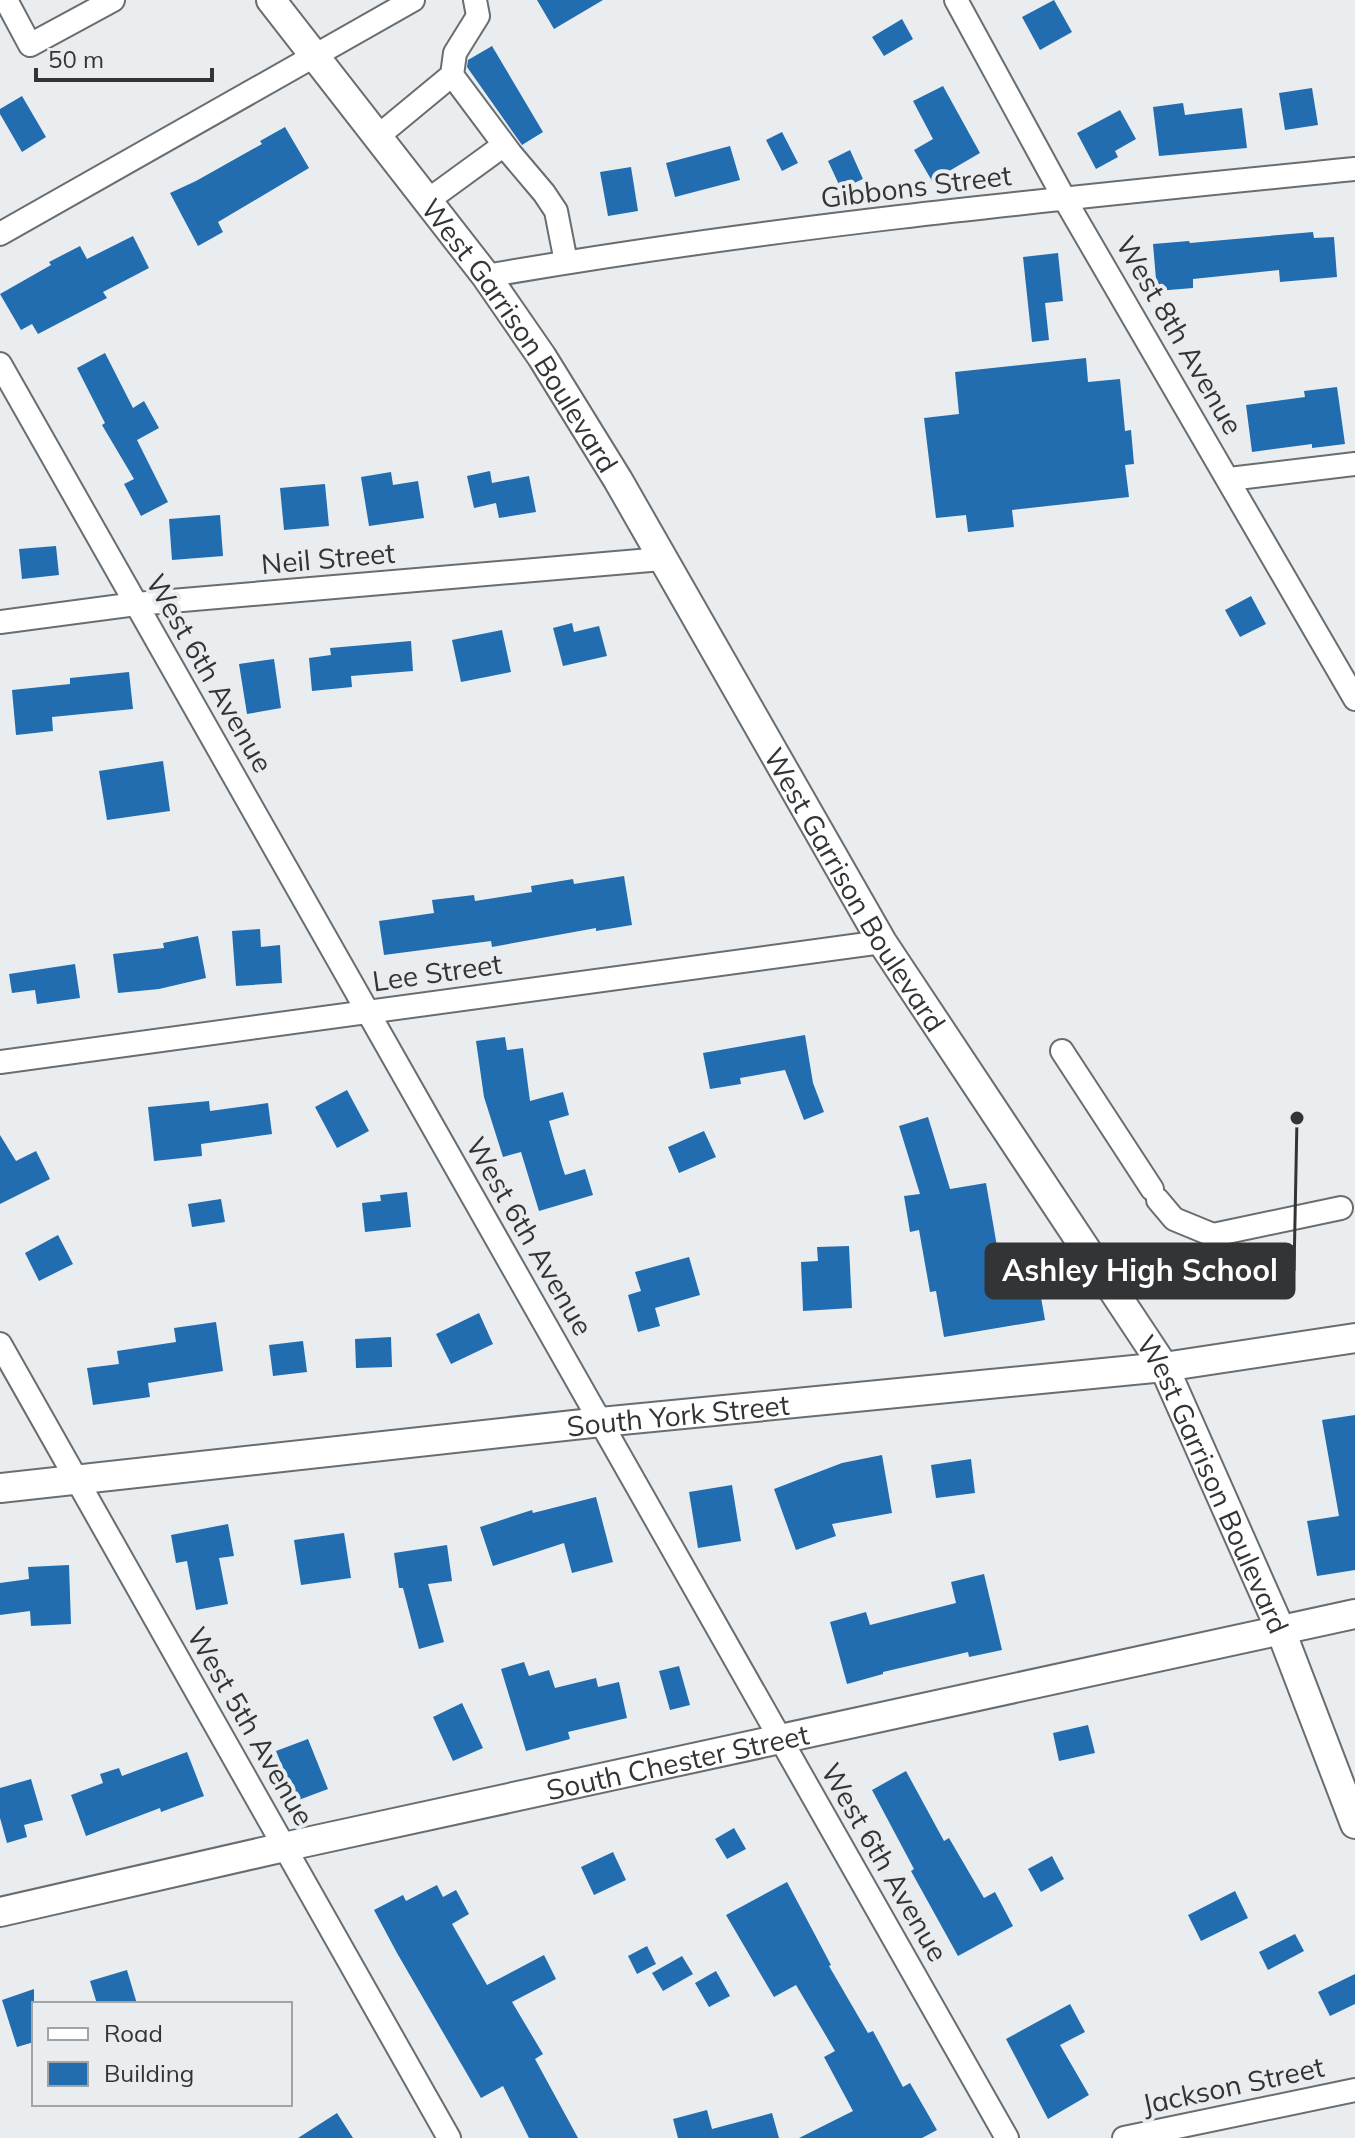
<svg xmlns="http://www.w3.org/2000/svg" width="1355" height="2138" font-family="Mulish,sans-serif">
  <style>
    .building { fill: #226cb0 }
    .lines { fill: none; stroke-linecap: round; stroke-linejoin: round }
    .minor-casing { stroke: #6a6d6f; stroke-width: 26 }
    .major-casing { stroke: #6a6d6f; stroke-width: 32 }
    .minor { stroke: #fff; stroke-width: 22 }
    .major { stroke: #fff; stroke-width: 28 }
    .labels { text-anchor: middle; dominant-baseline: central; stroke-width: 8; stroke-linejoin: round; paint-order: stroke }
    .street-label { font-size: 28px; fill: #333435; stroke: #eaedf0 }
    .leader { fill: none; stroke: #333435; stroke-width: 3 }
    .callout-dot { fill: #333435; stroke: #eaedf0; stroke-width: 3 }
    .callout { fill: #333435; stroke: #333435; stroke-width: 3 }
    .callout-label { font-size: 30px; text-anchor: middle; font-weight: bold; fill: #fff }
  </style>
  <rect width="100%" height="100%" fill="#eaedf0"/>
  <path class="building" d="M537,0H603L554,29Z
    M1054,0L1072,32L1040,50L1022,17Z
    M902,19L913,39L884,56L872,37Z
    M492,46L543,132L522,145L467,67L468,60Z
    M943,86L980,153L932,181L914,150L933,139L913,101Z
    M1312,88L1318,125L1285,130L1279,93Z
    M22,96L46,137L22,152L0,114V109Z
    M1183,103L1185,115L1242,108L1247,148L1159,156L1153,107Z
    M1120,110L1136,139L1115,151L1118,157L1096,169L1077,133Z
    M285,127L309,168L218,222L223,232L198,246L170,193L196,181L262,144L260,141Z
    M782,132L798,163L782,171L766,140Z
    M730,146L740,180L675,197L666,163Z
    M850,150L863,179L841,189L828,161Z
    M631,167L638,211L608,216L600,172Z
    M1313,232L1314,238L1334,237L1337,277L1280,282L1279,270L1193,279V288L1157,291L1153,244L1189,241L1190,243Z
    M133,236L149,268L103,292L107,298L38,334L32,324L21,330L0,294L51,265L49,262L80,246L87,259Z
    M1058,253L1063,301L1045,303L1049,340L1032,342L1023,257Z
    M105,353L133,408L144,401L159,428L137,440L168,502L141,516L124,484L134,479L102,425L105,423L77,368Z
    M1086,358L1088,382L1120,379L1125,431L1131,430L1134,464L1125,465L1129,497L1012,510L1014,527L968,532L966,515L936,518L924,418L959,414L955,372Z
    M1337,387L1345,444L1312,448V444L1252,452L1246,405L1305,397L1304,391Z
    M490,471L492,483L529,476L536,512L499,518L496,503L474,508L467,476Z
    M391,472L393,485L418,481L424,518L369,526L361,477Z
    M325,484L329,526L284,530L280,488Z
    M220,515L223,556L172,560L169,519Z
    M56,546L59,575L22,579L19,549Z
    M1251,596L1266,624L1240,637L1225,610Z
    M572,623L574,632L599,626L607,656L563,666L553,628Z
    M502,630L511,672L461,682L452,640Z
    M411,641L413,671L351,676L352,687L312,691L309,658L331,655L330,648Z
    M274,659L281,708L247,714L239,664Z
    M129,672L133,709L52,717L53,731L16,735L12,690L70,684V678Z
    M163,761L170,811L107,820L99,771Z
    M624,876L632,925L596,931V928L492,947L491,941L384,955L379,921L434,913L432,900L474,895L475,901L532,892L531,886L573,879L574,884Z
    M260,929L261,947L280,945L282,983L236,986L232,931Z
    M198,936L206,978L159,989L118,993L113,954L164,948L163,943Z
    M75,964L80,998L37,1004L35,990L12,993L9,974Z
    M805,1035L813,1083L824,1112L804,1120L785,1070L740,1078L741,1084L710,1089L703,1053Z
    M505,1037L507,1050L523,1048L530,1101L563,1092L569,1115L549,1121L562,1166L565,1175L585,1169L593,1195L539,1211L521,1152L503,1157L484,1097L476,1041Z
    M347,1090L369,1131L337,1148L315,1107Z
    M209,1101L210,1111L268,1103L272,1134L201,1144L202,1156L154,1161L148,1107Z
    M928,1117L950,1189L986,1183L1003,1281L1037,1275L1045,1320L944,1337L936,1291L930,1292L919,1230L910,1232L904,1196L920,1194L899,1126Z
    M704,1131L716,1157L679,1173L668,1147Z
    M0,1135L16,1161L36,1151L50,1179L0,1204Z
    M407,1192L411,1227L365,1232L362,1203L381,1201L380,1195Z
    M221,1199L225,1222L192,1227L188,1204Z
    M58,1235L73,1264L39,1281L25,1253Z
    M849,1246L852,1308L803,1311L801,1262L818,1261L817,1247Z
    M689,1257L700,1295L655,1308L660,1326L638,1332L628,1295L641,1291L635,1272Z
    M479,1313L493,1344L451,1364L436,1334Z
    M216,1322L223,1371L148,1383L150,1397L93,1405L87,1368L119,1364L117,1351L176,1342L174,1328Z
    M391,1337L392,1367L356,1368L355,1339Z
    M303,1341L307,1372L273,1376L269,1345Z
    M1355,1415V1570L1317,1576L1307,1521L1339,1516L1322,1420Z
    M882,1455L892,1513L832,1524L836,1536L796,1550L774,1489L842,1463Z
    M971,1459L975,1493L936,1498L931,1465Z
    M732,1485L741,1541L698,1548L689,1492Z
    M596,1497L613,1562L572,1573L564,1543L493,1566L480,1527L532,1510L533,1513Z
    M228,1524L234,1556L219,1558L228,1604L196,1610L187,1561L176,1563L171,1535Z
    M344,1533L351,1578L301,1585L294,1540Z
    M447,1545L452,1581L428,1584L444,1642L419,1649L403,1588H399L394,1553Z
    M69,1565L71,1624L31,1626L30,1611L0,1615V1583L29,1579L28,1567Z
    M984,1574L1002,1650L969,1657L968,1652L883,1672V1674L847,1684L830,1622L866,1612L870,1625L956,1603L951,1582Z
    M524,1662L529,1676L549,1670L555,1688L596,1678L598,1687L619,1682L627,1718L568,1732L570,1739L526,1751L501,1669Z
    M679,1666L690,1705L670,1710L659,1671Z
    M462,1703L483,1748L453,1761L433,1717Z
    M1088,1725L1095,1753L1059,1761L1053,1733Z
    M308,1739L328,1789L296,1801L276,1751Z
    M187,1752L204,1796L161,1812L160,1808L86,1836L71,1795L103,1783L100,1774L119,1768L122,1776Z
    M906,1771L944,1841L949,1838L984,1898L995,1892L1013,1926L958,1956L911,1871L914,1869L872,1790Z
    M31,1779L43,1820L24,1825L27,1837L7,1843L0,1818V1788Z
    M734,1828L746,1849L727,1859L715,1839Z
    M613,1852L626,1880L594,1895L581,1867Z
    M1052,1856L1064,1879L1041,1892L1028,1869Z
    M787,1882L831,1965L829,1966L868,2033L873,2031L903,2087L910,2083L937,2130L922,2138H799L853,2111L824,2057L835,2051L796,1985L774,1997L726,1915Z
    M437,1885L443,1897L456,1890L469,1914L452,1924L487,1985L544,1955L556,1979L512,2002L543,2054L535,2059L578,2138H529L503,2086L481,2098L397,1953L374,1910L403,1895L406,1901Z
    M1235,1891L1248,1918L1201,1941L1188,1915Z
    M1295,1934L1304,1951L1268,1970L1259,1952Z
    M647,1946L656,1964L637,1974L628,1956Z
    M682,1956L693,1974L663,1991L652,1973Z
    M127,1970L137,2004H97L90,1981Z
    M716,1971L730,1996L709,2007L695,1983Z
    M1355,1974V2004L1330,2016L1318,1992Z
    M34,1989V2042L17,2047L2,2000Z
    M1070,2004L1085,2032L1060,2045L1089,2095L1048,2119L1006,2039Z
    M707,2110L712,2129L772,2113L779,2138H678L673,2119Z
    M337,2113L353,2138H298Z"/>
  <g class="lines">
    <g class="minor-casing">
      <path id="minor" d="M6,0L30,45L113,0
        M475,0L478,16L455,53L452,75L511,154L544,193L556,211L566,262
        M956,0L1064,198L1355,699
        M377,137L452,75
        M427,201L504,145
        M0,234L413,0
        M486,276C773,226 1065,198 1355,169
        M0,364L1007,2138
        M1229,479L1355,464
        M0,622L136,604L662,559
        M1062,1051L1152,1189
        M0,1062L882,942
        M1158,1200L1174,1219L1213,1235L1341,1208
        M0,1344L449,2138
        M1124,2138L1355,2090"/>
    </g>
    <g class="major-casing">
      <g id="major">
        <path id="s1" d="M271,0L486,276L542,357L618,480L882,942L1164,1367L1281,1631L1355,1824"/>
        <path id="s2" d="M0,1488L601,1422L1164,1367L1355,1338"/>
        <path id="s3" d="M0,1912L302,1843L1355,1614"/>
      </g>
    </g>
    <use href="#minor" class="minor"/>
    <use href="#major" class="major"/>
  </g>
  <g class="labels">
    <g class="street-label">
      <text transform="translate(916 186) rotate(-7)">Gibbons Street</text>
      <text transform="translate(1180 335) rotate(60)">West 8th Avenue</text>
      <text stroke="none"><textPath href="#s1" startOffset="418">West Garrison Boulevard</textPath></text>
      <text transform="translate(328 558) rotate(-5)">Neil Street</text>
      <text transform="translate(210 673) rotate(60)">West 6th Avenue</text>
      <text stroke="none"><textPath href="#s1" startOffset="1066">West Garrison Boulevard</textPath></text>
      <text transform="translate(437 972) rotate(-8)">Lee Street</text>
      <text transform="translate(530 1236) rotate(60)">West 6th Avenue</text>
      <text stroke="none"><textPath href="#s2" startOffset="682">South York Street</textPath></text>
      <text stroke="none"><textPath href="#s1" startOffset="1762">West Garrison Boulevard</textPath></text>
      <text transform="translate(251 1726) rotate(60)">West 5th Avenue</text>
      <text stroke="none"><textPath href="#s3" startOffset="694">South Chester Street</textPath></text>
      <text transform="translate(885 1862) rotate(60)">West 6th Avenue</text>
      <text transform="translate(1233 2085) rotate(-12)">Jackson Street</text>
    </g>
  </g>
  <path class="leader" d="M1297 1118L1294 1271"/>
  <circle class="callout-dot" cx="1297" cy="1118" r="8"/>
  <rect class="callout" x="986" y="1244" width="308" height="54" rx="8"/>
  <g class="callout-label">
    <text x="1140" y="1281">Ashley High School</text>
  </g>
  <rect x="32" y="2002" width="260" height="104" fill="#eaedf0" stroke="#a1a3a5" stroke-width="2"/>
  <rect x="48" y="2028" width="40" height="12" fill="#ffffff" stroke="#a1a3a5" stroke-width="2"/>
  <text x="104" y="2042" font-size="24" fill="#333435">Road</text>
  <rect x="48" y="2062" width="40" height="24" fill="#226cb0" stroke="#a1a3a5" stroke-width="2"/>
  <text x="104" y="2082" font-size="24" fill="#333435">Building</text>
  <path d="M36 68v12h176v-12" fill="none" stroke="#333435" stroke-width="4"/>
  <text x="48" y="68" font-size="24" fill="#333435" stroke="#eaedf0" stroke-width="6" paint-order="stroke">50 m</text>
</svg>
